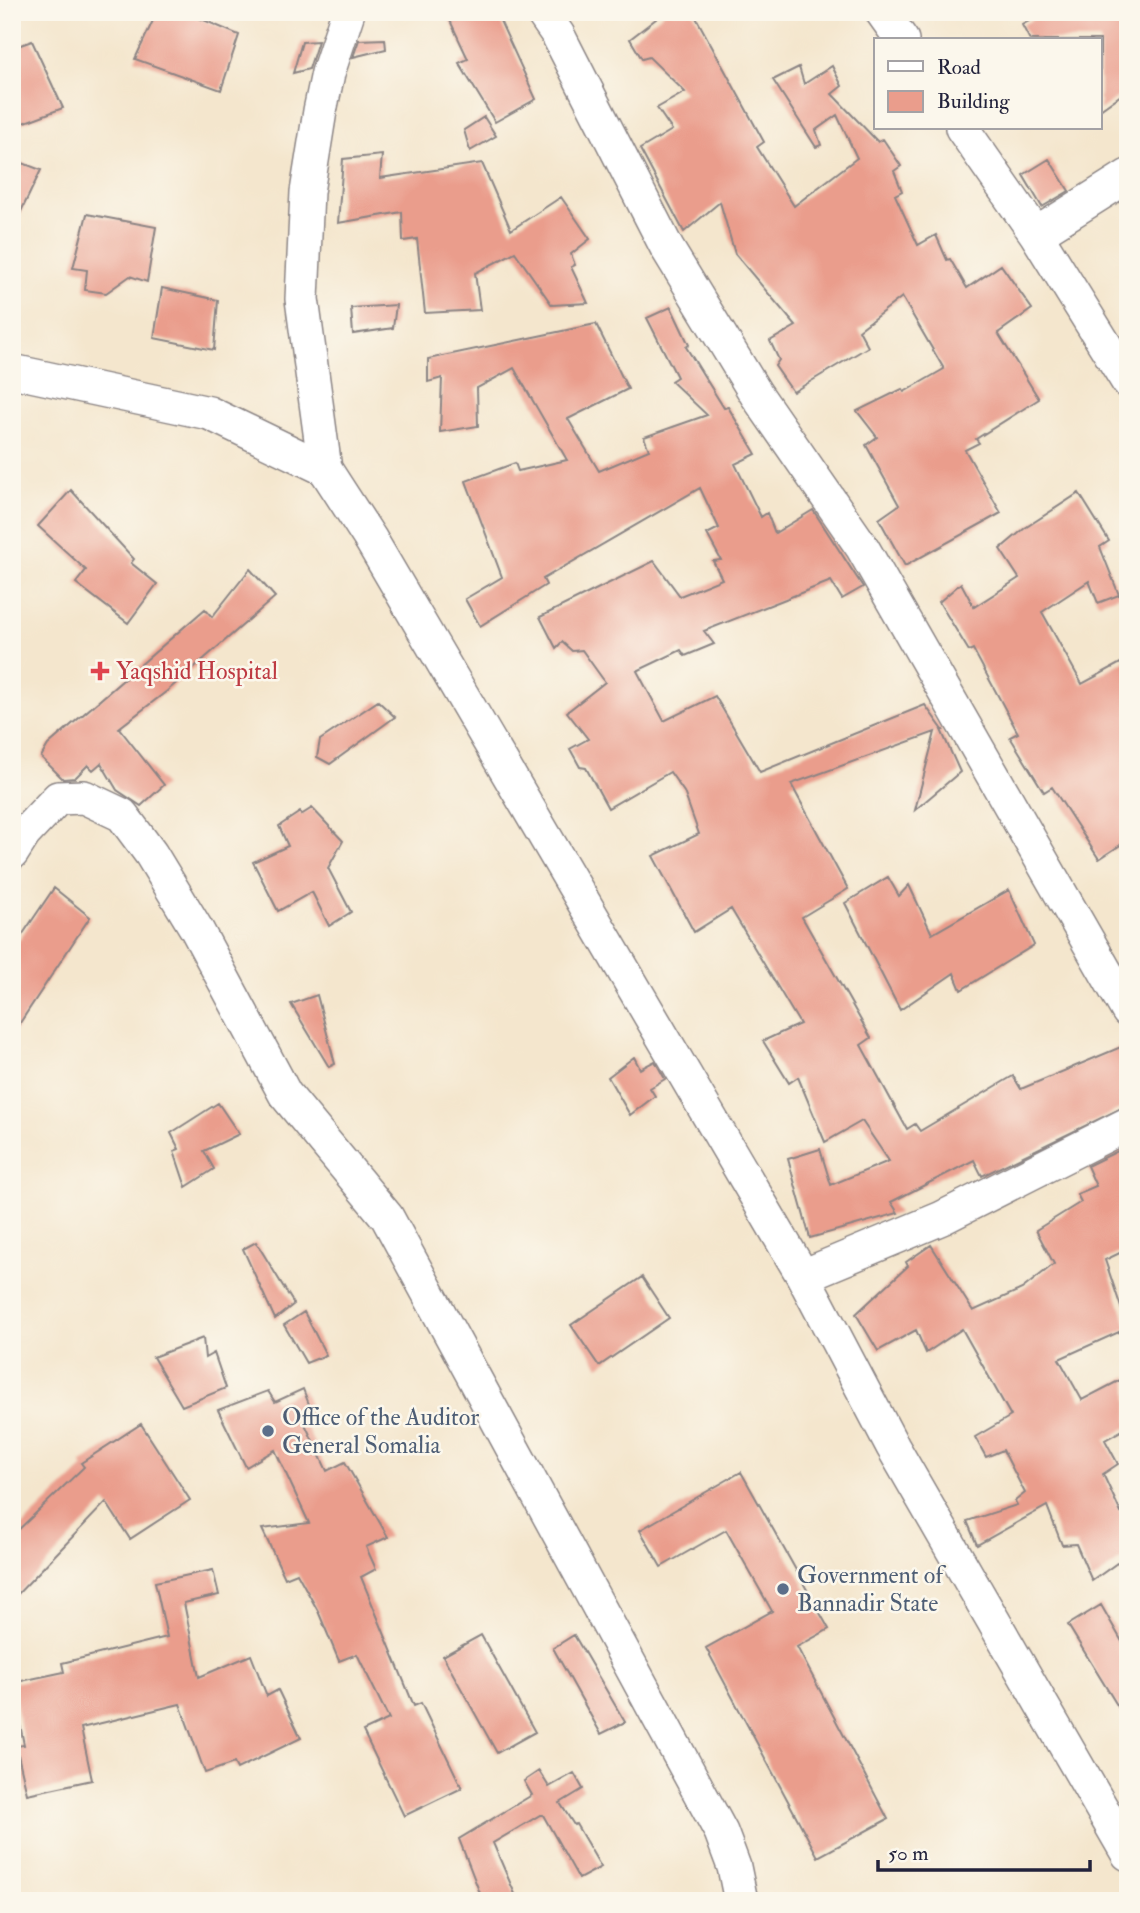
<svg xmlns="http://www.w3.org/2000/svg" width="1140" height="1913" font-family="'IM FELL Double Pica',serif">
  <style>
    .building { fill: #ea9d8c }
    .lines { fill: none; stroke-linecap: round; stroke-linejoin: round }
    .minor-casing { stroke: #8b8484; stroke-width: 36 }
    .minor { stroke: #fff; stroke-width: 33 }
    .health-dot { fill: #e0444e; stroke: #fbf7ec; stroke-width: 2.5 }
    .service-dot { fill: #5c6f8a; stroke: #fbf7ec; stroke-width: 2.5 }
    .labels { text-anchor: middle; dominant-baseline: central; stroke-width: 5; stroke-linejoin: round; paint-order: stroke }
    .health-label { font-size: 24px; fill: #be3a42; stroke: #fbf7ec; text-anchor: start }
    .service-label { font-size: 24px; fill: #4e5e75; stroke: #fbf7ec; text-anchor: start }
  </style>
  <rect width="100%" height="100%" fill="#fbf7ec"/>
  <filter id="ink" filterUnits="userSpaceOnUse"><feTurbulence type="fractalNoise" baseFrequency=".0143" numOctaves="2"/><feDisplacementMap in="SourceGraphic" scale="14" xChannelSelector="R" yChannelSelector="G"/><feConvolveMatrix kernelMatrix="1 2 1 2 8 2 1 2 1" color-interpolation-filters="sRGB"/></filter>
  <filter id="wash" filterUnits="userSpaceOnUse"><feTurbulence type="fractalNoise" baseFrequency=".00686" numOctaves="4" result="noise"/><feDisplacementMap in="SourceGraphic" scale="28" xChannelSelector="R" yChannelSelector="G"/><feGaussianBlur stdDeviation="1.57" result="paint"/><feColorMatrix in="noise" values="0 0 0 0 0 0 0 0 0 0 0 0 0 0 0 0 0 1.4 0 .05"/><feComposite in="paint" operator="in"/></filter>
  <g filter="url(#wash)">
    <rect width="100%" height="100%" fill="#f4e6cd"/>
    <g id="blocks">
      <path class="building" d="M157,12H185L239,35L221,90L135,59Z
        M446,12H496L536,99L495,122L459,63L468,59Z
        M665,12H693L764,142L757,147L794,206L857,158L837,115L816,130L821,145L816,147L773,80L799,67L804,84L832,66L842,86L832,94L878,142L883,139L901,166L894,171L902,191L895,195L918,245L936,235L947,260L950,259L967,288L1001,265L1032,309L998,333L1039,399L976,439L979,443L965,450L1001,513L905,566L879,519L899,505L866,445L877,437L857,411L902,389L904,392L944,369L902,297L859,330L868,347L793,392L775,366L779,360L770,341L796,326L735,254L720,202L684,232L640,149L672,130L657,108L685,92L649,57L642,59L630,39Z
        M1045,12H1128V90L1100,110V40H1030L1022,25Z
        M385,39L386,49L353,57L359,40Z
        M32,41L63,108L12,127V48Z
        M318,41L309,69L293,73L302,42Z
        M484,117L496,136L470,151L464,130Z
        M382,155L380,178L482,163L511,230L561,197L590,239L571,254L575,265L571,267L588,303L552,305L515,252L475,273L480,310L425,313L417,239L403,241L402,212L338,223L343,159Z
        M12,159L41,170L12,230Z
        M1049,159L1069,191L1042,207L1023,175Z
        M87,214L156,227L147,282L130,276L106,293L85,290L87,270L73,268Z
        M162,288L218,300L214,350L154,338Z
        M396,305L393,328L353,334L351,308Z
        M671,307L689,345L686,347L724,408L728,407L756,454L735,464L761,517L767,513L775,533L813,510L863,587L842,599L831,581L704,631L714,644L685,656L681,650L637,671L664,721L715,696L760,772L925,705L943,730H941L960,772L915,810L935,732L791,784L848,889L802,917L871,1038L861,1045L907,1129L915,1124L920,1131L1013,1076L1021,1089L1128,1044V1105L982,1176L974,1160L891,1202L898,1213L810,1238L788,1159L820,1149L831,1185L889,1161L862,1121L825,1142L798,1077L789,1083L763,1041L800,1024L731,909L694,932L653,856L699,834L684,792L670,772L608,808L586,768L580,767L570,749L588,739L567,712L605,682L582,650L572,651L562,642L556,648L540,617L654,561L680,596L722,579L713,561L721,560L707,534L719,528L700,488L543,579L546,585L480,626L465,599L502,577L466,481L515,463L518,471L567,460L514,368L477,388L478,426L440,432L442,378L428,382V359L596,324L628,389L568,419L599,471L649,450L644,437L707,415L671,381L677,377L647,318Z
        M71,490L134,559L131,563L157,584L128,623L76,583L86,570L38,526Z
        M1079,493L1109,541L1100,547L1119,595L1098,603L1089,581L1042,612L1082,684L1128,659V840L1099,859L1052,787L1044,792L1010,737L1018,733L973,649L969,651L939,602L961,583L974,607L1019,578L1000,549L1025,528Z
        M250,569L275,597L167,691L119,728L164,785L141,806L117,790L101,763L93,770L88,765L75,778L63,779L41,757L48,745L205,609L212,617Z
        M378,701L395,717L330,764L317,757L320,740Z
        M312,808L343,841L328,868L351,912L329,926L312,892L278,911L253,862L288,846L279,826L300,812L301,815Z
        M888,877L899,896L909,885L932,934L1009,890L1034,945L961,990L954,973L900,1010L845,903Z
        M54,888L90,917L12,1035V950Z
        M317,995L335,1064L329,1067L291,1004Z
        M634,1057L640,1069L655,1061L665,1079L650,1088L655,1096L630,1115L608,1077Z
        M218,1103L239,1134L204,1151L214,1169L186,1187L174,1151L179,1149L171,1133Z
        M1128,1146V1249L1105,1260L1128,1328L1059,1359L1082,1400L1128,1376V1427L1105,1440L1118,1464L1103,1474L1121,1513L1128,1509V1555L1092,1581L1076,1544L1062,1545L1047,1506L977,1545L967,1521L1017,1505L1015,1501L1025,1493L1003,1450L986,1457L975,1437L1011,1416L962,1329L926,1353L916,1330L878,1351L856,1314L908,1266L906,1262L931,1245L973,1311L1022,1289L1054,1264L1036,1230L1081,1202L1077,1194L1096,1186L1087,1166Z
        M256,1242L294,1304L275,1319L243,1249Z
        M642,1277L669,1318L599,1366L571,1325Z
        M304,1312L326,1355L306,1363L284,1325Z
        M203,1338L205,1358L214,1353L226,1388L182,1406L153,1357Z
        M303,1389L314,1417L304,1422L327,1471L345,1462L388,1537L366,1547L376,1569L361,1577L414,1706L421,1703L462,1788L404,1816L363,1731L389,1719L357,1654L339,1661L318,1611L297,1573L285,1578L262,1529L309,1523L275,1450L246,1467L218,1410L268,1391L275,1402Z
        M141,1424L190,1500L130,1539L106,1502L12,1600V1536L84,1467L81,1463Z
        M741,1472L829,1629L797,1647L888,1819L818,1857L706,1648L772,1611L726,1530L661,1567L640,1530Z
        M213,1570L219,1595L184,1603L199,1677L251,1655L267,1696L278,1690L301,1738L237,1769L234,1763L205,1773L180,1704L81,1728L92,1780L27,1794L16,1746L24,1745L12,1683L64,1672L62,1663L167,1637L155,1582Z
        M1101,1605L1128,1652V1723L1068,1625Z
        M481,1635L535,1732L497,1753L443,1656Z
        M574,1635L625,1722L601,1734L553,1648Z
        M539,1771L549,1787L574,1773L583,1789L560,1803L574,1825L576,1824L601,1867L579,1879L543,1815H540L493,1843L518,1901H483L459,1839L532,1795L524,1781Z"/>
    </g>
  </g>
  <g filter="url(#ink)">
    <use href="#blocks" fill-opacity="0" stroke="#8b8484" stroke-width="2"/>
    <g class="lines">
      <g class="minor-casing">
        <path id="minor" d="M348,12L328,73L320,111L307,192L302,299L325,469L371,540L803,1276L893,1447L1128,1854
          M542,12L558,35L667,248L756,394L862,547L1128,1011
          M882,12L902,40
          M962,128L1036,234L1128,382
          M1036,234L1128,176
          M12,371L209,413L325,469
          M12,853L24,834L58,798L84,797L122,815L151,854L197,930L285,1094L387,1217L721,1832L734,1867L741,1901
          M803,1276L942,1218L1128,1124"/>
      </g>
      <use href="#minor" class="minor"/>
    </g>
  </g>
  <path class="health-dot" d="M96.5 660.5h7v7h7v7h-7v7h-7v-7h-7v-7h7z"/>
  <g class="service-dot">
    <circle cx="268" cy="1431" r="7"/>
    <circle cx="783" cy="1589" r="7"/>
  </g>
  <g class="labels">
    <g class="health-label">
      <text x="116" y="671">Yaqshid Hospital</text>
    </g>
    <g class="service-label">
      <text x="282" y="1417">Office of the Auditor<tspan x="282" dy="28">General Somalia</tspan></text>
      <text x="797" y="1575">Government of<tspan x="797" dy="28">Bannadir State</tspan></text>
    </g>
  </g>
  <rect width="1140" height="1913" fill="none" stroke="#fbf7ec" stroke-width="42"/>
  <rect x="874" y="38" width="228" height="91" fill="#fbf7ec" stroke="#a4a2a5" stroke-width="2"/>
  <rect x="888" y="61" width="35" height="10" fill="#ffffff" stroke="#a4a2a5" stroke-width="2"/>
  <text x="937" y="74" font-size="21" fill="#22223b">Road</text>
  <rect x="888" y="91" width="35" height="21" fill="#ea9d8c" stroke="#a4a2a5" stroke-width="2"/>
  <text x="937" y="108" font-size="21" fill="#22223b">Building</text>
  <path d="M878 1860v10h212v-10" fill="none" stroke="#22223b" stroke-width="3.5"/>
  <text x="888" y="1860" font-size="21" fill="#22223b" stroke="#fbf7ec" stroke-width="5" paint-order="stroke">50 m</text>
</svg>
